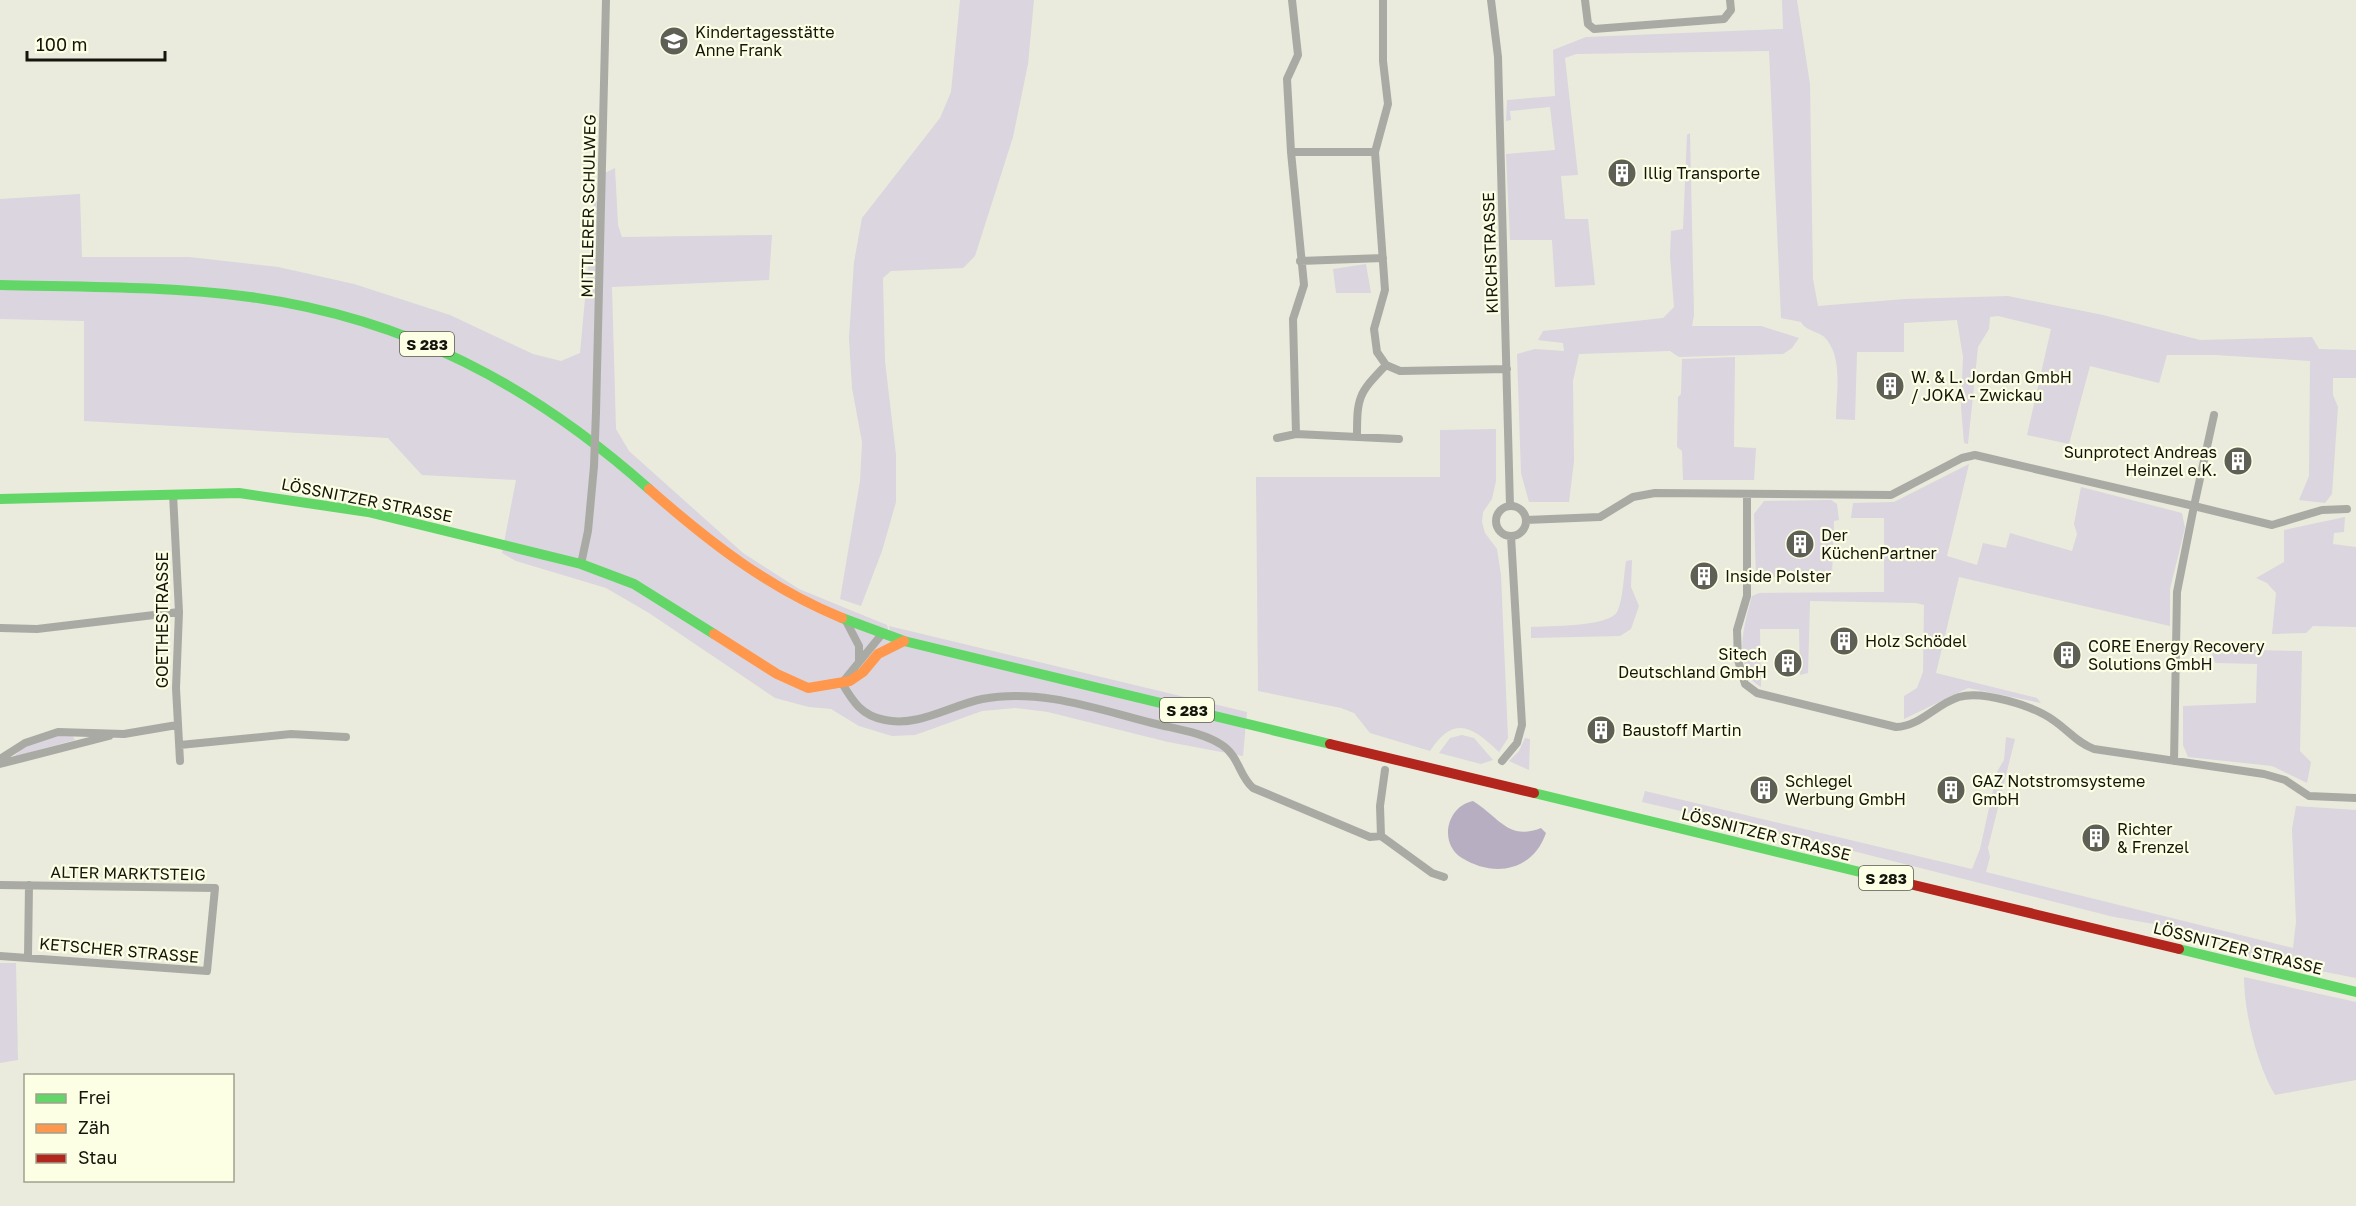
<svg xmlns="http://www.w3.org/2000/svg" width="2356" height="1206" font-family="'Golos Text',sans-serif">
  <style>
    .green { fill: #dad5de }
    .water { fill: #b7afc1 }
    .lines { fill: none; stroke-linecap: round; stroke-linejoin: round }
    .street { stroke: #aaaaa4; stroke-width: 8 }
    .fast { stroke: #63d668; stroke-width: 10 }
    .slow { stroke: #ff974d; stroke-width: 10 }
    .jam { stroke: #b3261e; stroke-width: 10 }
    .street-bridge { stroke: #aaaaa4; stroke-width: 8 }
    .labels { text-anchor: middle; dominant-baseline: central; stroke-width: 4.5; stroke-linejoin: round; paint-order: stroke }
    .shield { fill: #fdffe4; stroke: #5a5b4d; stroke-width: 1.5 }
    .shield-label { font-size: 15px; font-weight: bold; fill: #14150c }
    .poi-label { font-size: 16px; fill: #14150c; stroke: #fdffe4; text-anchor: start }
    .street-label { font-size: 16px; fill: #14150c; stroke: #fdffe4 }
  </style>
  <rect width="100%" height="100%" fill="#eaebdd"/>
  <path class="green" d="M960,0H1034L1028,64L1013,137L975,256L963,268L891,271L883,278L885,361L896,455V502L882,551L861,606L840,599L860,481L862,442L852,388L849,338L854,262L862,218L940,118L951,92Z
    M1782,0H1797L1810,84L1813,279L1818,306L1905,299L2008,296L2103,315L2200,340L2312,337L2319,349L2356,350V378H2333V395L2338,407L2332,494L2325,503L2299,500L2309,476L2310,361L2215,355H2167L2159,383L2090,366L2069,444L2027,435L2051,329L1998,316L1990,317L1989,329L1978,347L1968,444L1964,443L1961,407L1963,357L1957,320L1904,323V352H1857L1855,420L1836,419C1836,395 1843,360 1827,340C1821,331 1806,332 1801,322L1781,318L1769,51L1576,54L1565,58L1578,175L1561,176L1565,219H1588L1595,285L1555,287L1552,240H1510L1506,154L1555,150L1550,107L1510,111L1511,120L1506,121L1507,100L1555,96L1553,50L1586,37L1783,29Z
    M1690,133L1694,315L1692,326H1761L1799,338L1792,348L1783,354L1679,357L1670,351L1579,354L1573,381L1574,461L1569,502H1529L1521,473L1517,354L1535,349L1564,351L1563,343L1538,340L1543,331L1663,318L1674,307L1670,256L1671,231L1683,229L1687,135Z
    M615,168L618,225L622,237L772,235L769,280L612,287L616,429L629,451L743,553L799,589L887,625L892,644L889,626L1247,712L1243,756L1168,742L1048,712L1015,708L982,711L915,735L892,736L859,726L831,709L809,707L775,698L649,613L606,588L516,561L502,553L516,480L422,475L388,438L84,421V321L0,319V199L80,194L82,257H189L278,267L354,284L450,315L533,354L561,361L580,353L594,201L605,202V173Z
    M1366,264L1371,293H1336L1333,269Z
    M1735,357L1734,447L1756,448L1754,480H1683L1682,451L1677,447L1678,397L1681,394L1682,359Z
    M1496,429V481L1492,499L1483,512L1482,522L1485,533L1497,549L1501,575L1508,738L1499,752C1473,727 1454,714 1430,751L1370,733L1354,713L1341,708L1258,691L1256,477H1440V430Z
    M1969,464L1947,556L1977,565L1983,543L2006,548L2010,533L2072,551L2077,534L2074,524L2081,487L2182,513L2185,528L2170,589V626L1959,577L1936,673L2037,698L2041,703L1968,688L1904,719V696L1917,688L1923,672L1924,605L1916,603L1810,601L1808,673L1800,675L1799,629H1760L1761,687C1731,669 1744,625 1752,596L1759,593L1884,592V518H1851L1853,503L1894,502Z
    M1831,500L1837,504L1839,520L1834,521L1832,576L1821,578V583H1794V577H1769L1770,583L1759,582L1756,578L1754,514L1764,501Z
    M2345,517L2344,532L2334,533L2333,544L2356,547V627L2313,626L2306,633L2272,634L2276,593L2267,583L2256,578L2284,562V530Z
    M1632,560L1631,587L1639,606L1631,629L1620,636L1531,638V627C1549,626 1608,627 1617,612C1623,602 1624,573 1626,561Z
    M2211,649L2302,651L2300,751L2311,762L2307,783L2272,766L2188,757L2183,745V706L2256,703L2257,664L2215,663Z
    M59,734L72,735L75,740L13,757L25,746Z
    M1462,735L1474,738L1493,760L1481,764L1439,753L1450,738Z
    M2006,737L2015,739L1988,848L1990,857L1986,872L2293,948L2296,922L2292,829L2296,806L2356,810V978L2233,954V938L2114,917L1853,851L1642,802L1645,791L1972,869L1980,849L1997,772L2004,760Z
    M1525,738L1530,739L1529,770L1509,761L1519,751Z
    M0,963H16L18,1060L0,1063Z
    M2244,977L2356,1002V1080L2275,1095C2257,1065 2244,1012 2244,977Z"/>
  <path class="water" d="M1473,801C1499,817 1508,841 1541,828L1546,833C1533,871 1494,878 1462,858C1438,843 1447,806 1473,801Z"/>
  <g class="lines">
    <path class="street" d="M1292,0L1298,55L1287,79L1291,152L1304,285L1293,319L1296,434
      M1383,0V61L1388,104L1375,152L1385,290L1374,329L1377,352L1386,365L1400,371L1507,369
      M1491,0L1498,57L1510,506
      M1585,0L1588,24L1594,29L1724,19L1731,10L1730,0
      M1291,152H1375
      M1300,261L1383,258
      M596,412L606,0
      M2214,415L2194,506L2272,525L2322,510L2347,509
      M1357,437C1357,397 1358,394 1386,365
      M1277,438L1296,434L1399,439
      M173,494L179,612L176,688L180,761
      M1747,494V596L1737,630L1738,660L1745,684L1757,693L1896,727C1921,726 1936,704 1959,697C1982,690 2034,706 2053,720C2068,730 2077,743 2094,749L2264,774L2285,780L2309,796L2356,798
      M1496 521a15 15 0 1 1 30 0a15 15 0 1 1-30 0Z
      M1526,520L1600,517L1633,497L1655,493L1891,495L1962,458L1975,455L2194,506L2177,592L2174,761
      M581,564L588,531L594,466
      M846,621L859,646V661
      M0,628L37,629L179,612
      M882,634L842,683C853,702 862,716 885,720C919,727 949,706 982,699C1040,688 1097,709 1152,723C1175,729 1202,732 1222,745C1239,756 1239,776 1253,788L1370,837L1381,836
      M180,745L291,734L346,737
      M0,759L25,743L58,732L124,734L177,725
      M1502,761L1517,743L1522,725L1511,536
      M0,764L109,736
      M1381,836L1432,873L1444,877
      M1381,836L1380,806L1385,770
      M0,885L215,888L207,971L0,956
      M28,956L29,885"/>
    <path class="fast" d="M0,285C83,287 167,286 250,297C406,318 532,385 649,489
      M0,499L239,493L368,512L581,564L634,584L714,634
      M842,618L904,641L1330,744
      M1534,793L1893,880
      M2179,949L2356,992"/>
    <path class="slow" d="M649,489C708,541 768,588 842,618
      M714,634L777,674L808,688L850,681L863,672L878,654L904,641"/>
    <path class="jam" d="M1330,744L1534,793
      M1893,880L2179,949"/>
    <path class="street-bridge" d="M594,466L596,412"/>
  </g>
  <defs>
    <g id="school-disc" transform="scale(1.5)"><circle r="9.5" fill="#5f6055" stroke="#fdffe4"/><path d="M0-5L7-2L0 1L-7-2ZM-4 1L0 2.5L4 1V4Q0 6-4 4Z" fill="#fff"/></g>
    <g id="building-disc" transform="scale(1.5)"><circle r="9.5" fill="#5f6055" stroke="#fdffe4"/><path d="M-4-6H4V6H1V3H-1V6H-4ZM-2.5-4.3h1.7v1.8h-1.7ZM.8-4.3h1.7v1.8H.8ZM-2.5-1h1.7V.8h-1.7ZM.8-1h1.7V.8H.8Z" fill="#fff"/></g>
  </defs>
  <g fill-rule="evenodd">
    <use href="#school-disc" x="674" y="41"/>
    <use href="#building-disc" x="1622" y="173"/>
    <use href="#building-disc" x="1890" y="386"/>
    <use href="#building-disc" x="2238" y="461"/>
    <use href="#building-disc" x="1800" y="544"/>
    <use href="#building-disc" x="1704" y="576"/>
    <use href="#building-disc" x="1844" y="641"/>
    <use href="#building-disc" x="2067" y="655"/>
    <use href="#building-disc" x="1788" y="663"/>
    <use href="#building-disc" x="1601" y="730"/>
    <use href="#building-disc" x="1764" y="790"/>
    <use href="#building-disc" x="1951" y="790"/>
    <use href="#building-disc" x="2096" y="838"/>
  </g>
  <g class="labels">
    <g class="shield">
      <rect x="400" y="332" width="54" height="24" rx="4.5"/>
      <rect x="1160" y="698" width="54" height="24" rx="4.5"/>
      <rect x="1859" y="866" width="54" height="24" rx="4.5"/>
    </g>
    <g class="shield-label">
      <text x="427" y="344">S 283</text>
      <text x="1187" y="710">S 283</text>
      <text x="1886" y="878">S 283</text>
    </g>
    <g class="poi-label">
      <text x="695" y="32">Kindertagesstätte<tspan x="695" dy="18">Anne Frank</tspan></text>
      <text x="1643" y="173">Illig Transporte</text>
      <text x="1911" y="377">W. &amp; L. Jordan GmbH<tspan x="1911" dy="18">/ JOKA - Zwickau</tspan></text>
      <text x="2217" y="452" text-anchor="end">Sunprotect Andreas<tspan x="2217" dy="18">Heinzel e.K.</tspan></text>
      <text x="1821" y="535">Der<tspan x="1821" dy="18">KüchenPartner</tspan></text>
      <text x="1725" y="576">Inside Polster</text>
      <text x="1865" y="641">Holz Schödel</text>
      <text x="2088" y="646">CORE Energy Recovery<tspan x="2088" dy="18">Solutions GmbH</tspan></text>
      <text x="1767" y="654" text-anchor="end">Sitech<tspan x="1767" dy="18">Deutschland GmbH</tspan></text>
      <text x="1622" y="730">Baustoff Martin</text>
      <text x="1785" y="781">Schlegel<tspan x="1785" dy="18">Werbung GmbH</tspan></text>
      <text x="1972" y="781">GAZ Notstromsysteme<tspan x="1972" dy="18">GmbH</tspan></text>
      <text x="2117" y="829">Richter<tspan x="2117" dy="18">&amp; Frenzel</tspan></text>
    </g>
    <g class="street-label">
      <text transform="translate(588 206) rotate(-89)">MITTLERER SCHULWEG</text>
      <text transform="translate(1490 253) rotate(-92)">KIRCHSTRASSE</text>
      <text transform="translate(367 500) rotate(11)">LÖSSNITZER STRASSE</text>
      <text transform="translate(162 620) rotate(-90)">GOETHESTRASSE</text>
      <text transform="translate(1766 834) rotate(14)">LÖSSNITZER STRASSE</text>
      <text transform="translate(128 873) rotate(1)">ALTER MARKTSTEIG</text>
      <text transform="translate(2238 948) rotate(14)">LÖSSNITZER STRASSE</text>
      <text transform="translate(119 950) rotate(5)">KETSCHER STRASSE</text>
    </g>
  </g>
  <rect x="24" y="1074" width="210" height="108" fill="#fdffe4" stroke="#a0a18e" stroke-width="1.5"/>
  <rect x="36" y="1094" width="30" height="9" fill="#63d668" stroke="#a0a18e" stroke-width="1.5"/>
  <text x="78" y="1104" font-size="18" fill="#14150c">Frei</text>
  <rect x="36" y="1124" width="30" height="9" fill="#ff974d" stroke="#a0a18e" stroke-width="1.5"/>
  <text x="78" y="1134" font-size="18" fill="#14150c">Zäh</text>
  <rect x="36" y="1154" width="30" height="9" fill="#b3261e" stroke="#a0a18e" stroke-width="1.5"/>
  <text x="78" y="1164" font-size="18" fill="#14150c">Stau</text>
  <path d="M27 51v9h138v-9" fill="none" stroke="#14150c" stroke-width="3"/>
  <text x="36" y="51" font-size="18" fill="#14150c" stroke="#fdffe4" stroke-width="4.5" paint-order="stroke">100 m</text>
</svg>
